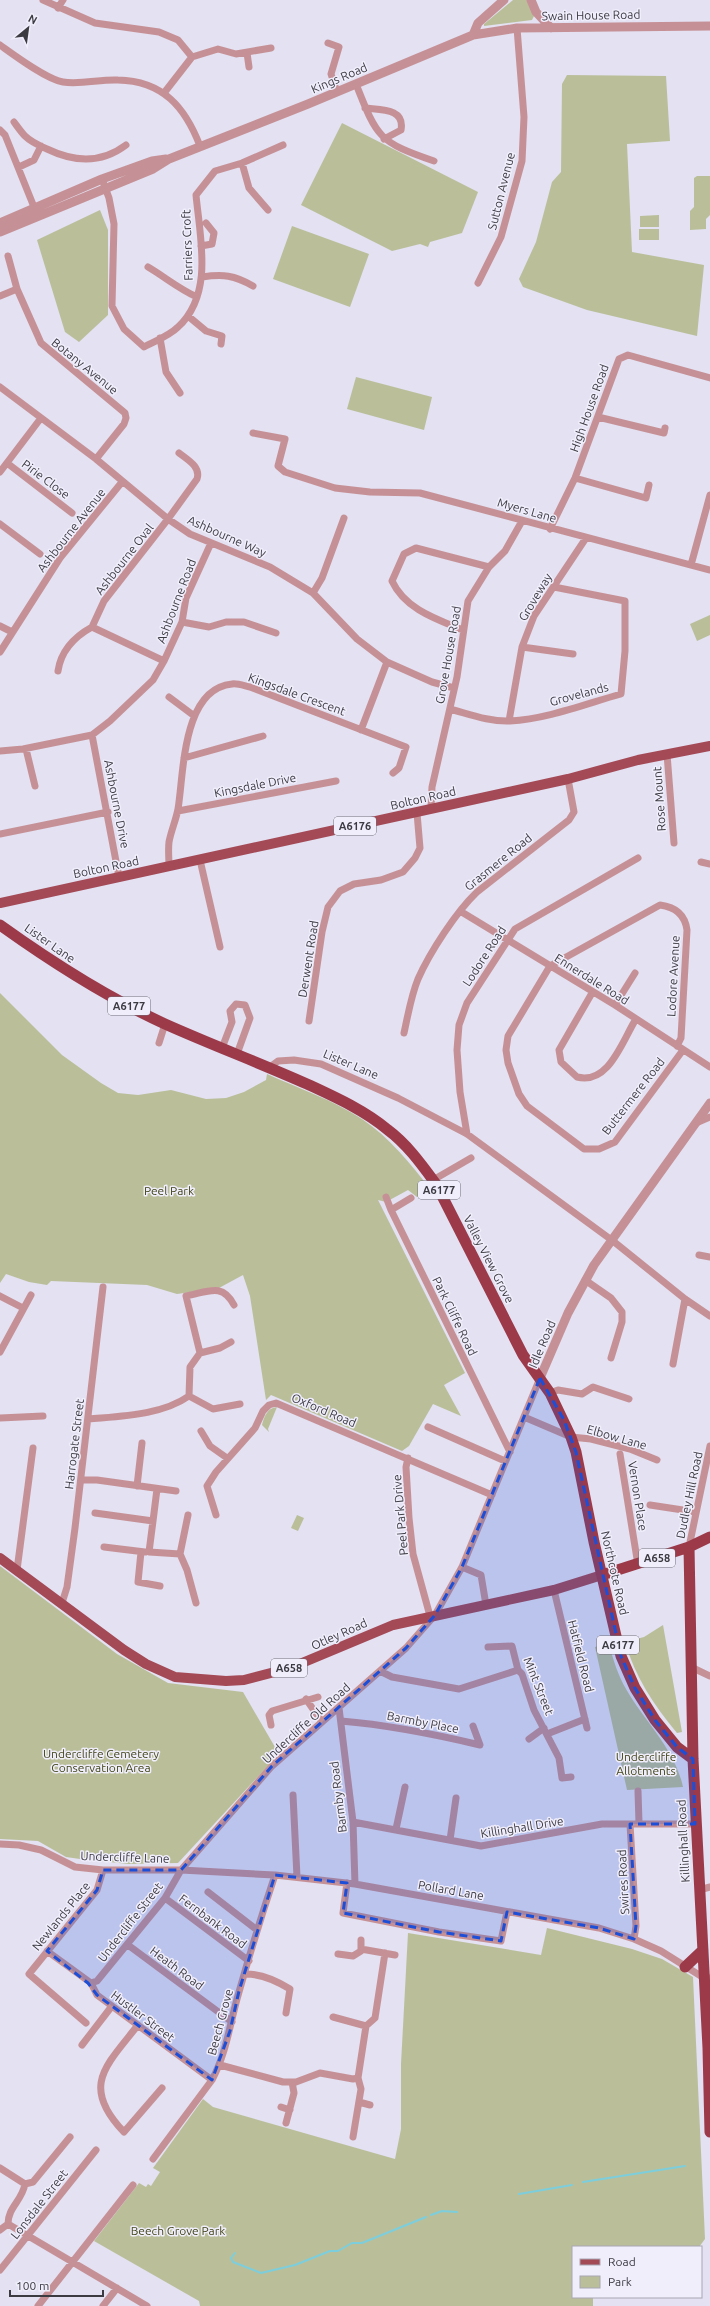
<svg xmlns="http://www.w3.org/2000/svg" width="710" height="2306" font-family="Ubuntu,sans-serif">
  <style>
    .green { fill: #babf9a }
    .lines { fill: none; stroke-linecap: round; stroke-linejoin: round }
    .stream { stroke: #7dcedc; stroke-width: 2 }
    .minor { stroke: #c69196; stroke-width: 7 }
    .tertiary { stroke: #c69196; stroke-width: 9 }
    .primary { stroke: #a44956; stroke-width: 10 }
    .trunk { stroke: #9c3a4a; stroke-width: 11 }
    .marked { fill: #1d4ed8; fill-opacity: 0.2; stroke: #1d4ed8; stroke-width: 3; stroke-dasharray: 8 5; stroke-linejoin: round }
    .labels { text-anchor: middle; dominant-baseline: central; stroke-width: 3; stroke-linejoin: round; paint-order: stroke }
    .shield { fill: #f1eefc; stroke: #72717a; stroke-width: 1 }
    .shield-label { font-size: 11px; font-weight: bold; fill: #3c3b42 }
    .street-label { font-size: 12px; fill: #3c3b42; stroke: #f1eefc }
    .park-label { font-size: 12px; fill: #424618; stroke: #f1eefc }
  </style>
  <rect width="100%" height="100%" fill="#e3e1f2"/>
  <path class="green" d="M513,0H527L534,16L532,20L484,26V24Z
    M567,75L666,76L670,141L627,144L632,252L704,265L697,336L587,310L523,287L519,279L536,242L552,182L561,172L562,84Z
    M342,123L478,192L462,233L430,242L428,247L420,244L392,251L301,205Z
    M697,176H710V215L706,219V229L690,230V211L694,207V178Z
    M100,210L108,230V315L79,342L65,332L37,240Z
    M659,215V227H640V216Z
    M292,226L369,254L350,307L273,279Z
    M639,229H659V240H639Z
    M356,377L432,397L424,430L347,409Z
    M710,615V635L697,641L690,624Z
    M0,993L62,1055L101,1083L118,1093L138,1095L171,1090L206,1099L226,1098L244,1092L266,1080L267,1074C298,1088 333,1100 362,1119C390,1138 410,1163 430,1189L417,1197L408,1190L386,1202L378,1200L465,1373L444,1385L461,1416L433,1404L409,1446L402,1451L271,1395L266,1400L250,1296L243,1275L219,1288L177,1294L147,1285L51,1281L47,1285L29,1282L6,1274L0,1283Z
    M277,1407L268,1429L269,1432L262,1425C264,1417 267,1408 277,1407Z
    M297,1515L304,1518L298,1531L291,1528Z
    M0,1566L117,1654L168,1683L243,1692L279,1754L178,1863L129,1864L80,1859L66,1857L38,1841L0,1839Z
    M663,1625L682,1732L677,1733C654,1705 635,1677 625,1642L644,1637Z
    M609,1643C613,1660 618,1675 626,1689C645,1722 675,1749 683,1787L627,1790L595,1647Z
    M547,1928L632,1949L662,1959L693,1977L705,2239L699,2247H573V2297H593V2306H200L199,2301L94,2241L139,2183L146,2187L148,2184L151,2186L160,2172L153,2168L203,2099L213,2107L395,2159L401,2129V2064L408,1933L541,1955Z"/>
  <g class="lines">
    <path class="stream" d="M583,2182L685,2166
      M519,2194L572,2185
      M431,2215L442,2211L457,2212
      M235,2253L231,2258L233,2262L261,2273L295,2265L330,2251H338L352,2243H362L426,2217"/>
    <path class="minor" d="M43,0L95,23L159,32L178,40L192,57
      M58,8L63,0
      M328,43L339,47L331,74L337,92
      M0,45C14,55 46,79 63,82C80,85 101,79 118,80C163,81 185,107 200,146
      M247,53L249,67
      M356,84C377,137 378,142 434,161
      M164,93L192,57L218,49L236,54L271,48
      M365,108C381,110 405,108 401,130L384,139
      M14,122C17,126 21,132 25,136C31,142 40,146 47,149C74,162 101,164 126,145
      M0,130L5,135L36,212
      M242,163L249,188L268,210
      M19,167L34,160L41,146
      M102,179L109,198L114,224L112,306L124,329L144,347C155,341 169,336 178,327C214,294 200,238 196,195L215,171L242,163L283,145
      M201,246L212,244L214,233L206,223
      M8,256L17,289L41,343L125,413L126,418L124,424L96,459
      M148,267C165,277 179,289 197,297
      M202,277C223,274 234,275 253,286
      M478,283L501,237L522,161L524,117L517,28
      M0,296L17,289
      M188,316L206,331L222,336L221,344
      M160,338L166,372L180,393
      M0,387L96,459L168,519L190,534L270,567L313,593L357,639L387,662L432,682L454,688
      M598,417L664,433L665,428
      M253,433L285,439L278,466L285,472L335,488L370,492L420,493L710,570
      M7,463L72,513
      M0,472L41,418
      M575,478L646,498L649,485
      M0,524L40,554
      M550,529L575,478L619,359L628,355L710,378
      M691,565L710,495
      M313,593L322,578L344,518
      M182,622L209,627L226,622H244L276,633
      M0,626L12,632
      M463,630C436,619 405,609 392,581L404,554L416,548L489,567
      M522,647L573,654
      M0,652L60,558L122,482
      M164,661L92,627L104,601L168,519L197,479C201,467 188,460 179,453
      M58,671C61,650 74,637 92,627
      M169,697L193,715
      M450,709C469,714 490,722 510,721C547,719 585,704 621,694L625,651V601L554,587
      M509,721L522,647L534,616L586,538
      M361,730L387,662
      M92,735L119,877
      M26,749L35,786
      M0,751L23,749L92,735L110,721L153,680L164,661L182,622L186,598L211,543
      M667,754L674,843
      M184,758L263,736
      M431,808L432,787L457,677L468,601L489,567L505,551L522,521
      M178,811L336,781
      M0,834L108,812
      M200,860L220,947
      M701,862L710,864
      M169,866C169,858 168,850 169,842C171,831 176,820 178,809C184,773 182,689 232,684C237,683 245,686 250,687L406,747L399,768L393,773
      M460,911L615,1005L710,1067
      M592,993L559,1050L561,1062L577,1077C609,1085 622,1041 636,1019
      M615,1005L635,973
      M309,1021L322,932L328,907L340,891L354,884L381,880L403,872L415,858L420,848L417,813
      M404,1033C408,1015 411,996 418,979C430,952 456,912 477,892L569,820L574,812L568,779
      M159,1043L165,1024
      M677,1046L681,1038L687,930C685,915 676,907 660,905L550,966L508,1036L506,1050L508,1063L519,1094L527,1106L584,1149H599L615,1142L683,1050
      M222,1048L232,1022L230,1011L236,1004L245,1005L250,1018L237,1054
      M270,1067L278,1061L294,1060L321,1064L398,1098L467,1134L613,1241L685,1299L710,1316
      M696,1123L710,1117
      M467,1134L460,1092L457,1050L459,1025L467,1003L515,929L638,858
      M433,1180L471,1158
      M386,1197L391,1210
      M411,1198L391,1210L510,1452
      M699,1255L710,1257
      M585,1280L611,1298L622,1312V1322L611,1358
      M0,1296L23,1308
      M0,1352L31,1295
      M200,1353L186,1296C208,1292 222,1282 234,1305
      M200,1353L220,1348L231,1342
      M673,1364L685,1299
      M550,1393L558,1390L582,1394L593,1387L629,1399
      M189,1396L213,1409L240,1404
      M524,1417L571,1437L591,1439L630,1449L657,1460
      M0,1418L43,1416
      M89,1419C122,1416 162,1415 189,1396L190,1367L200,1353
      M428,1427L505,1461
      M201,1431L210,1446L227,1458
      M620,1454L638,1565
      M408,1458L406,1467L409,1518L413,1554L430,1616
      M81,1480H97L176,1491
      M137,1486L142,1443
      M650,1505L696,1512
      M95,1513L153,1521L149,1552L180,1554L188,1515
      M216,1515L207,1486L216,1472L255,1428L263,1411L269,1405L276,1403L492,1495
      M153,1521L157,1489
      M104,1547L145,1552
      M689,1547L710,1446
      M141,1552L138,1582L160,1586
      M180,1554L187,1570L196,1603
      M462,1567L481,1575L486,1605
      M17,1570L33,1448
      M554,1590L587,1728
      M62,1603L67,1587L75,1528L103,1287
      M488,1647L512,1646L518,1670L522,1674L534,1710L559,1758L562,1778L571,1777
      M693,1668L710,1676
      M380,1671L392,1677L459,1689L518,1670
      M306,1699L322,1722
      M339,1708L353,1822L355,1884
      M341,1721C389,1725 434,1734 480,1745L473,1726
      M271,1725L269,1715L272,1711L318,1697
      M547,1734L585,1719
      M529,1739L544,1728
      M638,1791L639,1823
      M293,1795L297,1877
      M353,1822L481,1846L602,1824H695
      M630,1824L636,1926L634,1939
      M396,1829L405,1787
      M450,1840L456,1798
      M0,1844L19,1845L41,1850L75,1867L103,1870H181L275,1875L355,1884L599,1928L634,1939L661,1951L704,1978H710
      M347,1883L343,1913L439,1932L501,1941L507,1912
      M699,1890L710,1887
      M208,1892L257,1930
      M165,1898L249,1961
      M128,1945L232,2022
      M361,1949L395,1955
      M47,1951L91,1983L97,1995L212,2080
      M338,1954L353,1956L361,1951V1940
      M246,1974C261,1974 277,1981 290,1989L286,2013
      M91,1983L97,1981L165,1898L181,1870L272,1766L406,1648L435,1615L462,1567L540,1378
      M333,2017L366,2026
      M86,2023L29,1974L97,1890L103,1870
      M138,2025C106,2066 80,2086 124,2132L162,2088
      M82,2045L112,2006
      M220,2065L283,2082H296L320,2073L353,2079L358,2078L366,2026L375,2018L385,1953
      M359,2102L370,2105
      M281,2107L290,2110
      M286,2123L294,2093L292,2082
      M353,2137L361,2089L358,2078
      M153,2159L212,2080C227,2052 230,2022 239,1992C250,1953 262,1914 275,1875
      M0,2168L25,2184
      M8,2224L147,2306
      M0,2230L8,2224C8,2207 22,2201 25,2184L33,2182L70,2137
      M0,2270L96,2150
      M38,2306L133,2185
      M103,2306L117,2288"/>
    <path class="tertiary" d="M531,0L536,12L551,28
      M473,35L478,23L504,0
      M0,223L102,179L152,161L166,159
      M0,232L153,169L169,159L308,104L473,35L517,28L710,26
      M540,1378L568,1313L594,1265L710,1103"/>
    <path class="primary" d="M0,903L568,779L638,760L710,746
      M0,1558L124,1650L146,1664L175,1677L226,1681L244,1680L290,1668L393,1625L554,1590L602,1575"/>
    <path class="trunk" d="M0,925C53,963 106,997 165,1024C212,1045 260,1063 307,1084C335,1097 364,1110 388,1130C407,1144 422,1165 436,1184L523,1355L550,1393L571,1437L576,1452L594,1542L616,1636L621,1656L635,1688L655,1720L677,1747L693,1759
      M689,1547L693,1759L708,2048L710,2132
      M602,1575L689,1547L710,1537
      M685,1967L703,1950"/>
  </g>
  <path class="marked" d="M540,1378L564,1420L576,1452L621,1656L635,1688L655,1720L677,1747L693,1759L695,1824H630L636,1926L634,1939L599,1928L507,1912L501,1941L439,1932L343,1913L347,1883L275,1875L239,1991L230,2031L212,2080L97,1995L88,1983L47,1951L97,1890L103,1870H181L272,1766L406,1648L435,1615L462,1567Z"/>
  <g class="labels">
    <g class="shield">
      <rect x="334" y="817" width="42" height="18" rx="3"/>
      <rect x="108" y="997" width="42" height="18" rx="3"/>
      <rect x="418" y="1181" width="42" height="18" rx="3"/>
      <rect x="639" y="1549" width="36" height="18" rx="3"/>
      <rect x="597" y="1636" width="42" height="18" rx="3"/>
      <rect x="271" y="1659" width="36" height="18" rx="3"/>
    </g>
    <g class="shield-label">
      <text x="355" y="826">A6176</text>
      <text x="129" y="1006">A6177</text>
      <text x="439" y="1190">A6177</text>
      <text x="657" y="1558">A658</text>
      <text x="618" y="1645">A6177</text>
      <text x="289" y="1668">A658</text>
    </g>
    <g class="street-label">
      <text transform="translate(591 15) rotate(-1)">Swain House Road</text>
      <text transform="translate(339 78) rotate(-23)">Kings Road</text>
      <text transform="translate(501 191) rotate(-76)">Sutton Avenue</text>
      <text transform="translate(187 245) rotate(-92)">Farriers Croft</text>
      <text transform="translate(85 366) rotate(39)">Botany Avenue</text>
      <text transform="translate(589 408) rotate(-70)">High House Road</text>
      <text transform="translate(46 479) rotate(37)">Pirie Close</text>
      <text transform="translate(527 510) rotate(16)">Myers Lane</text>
      <text transform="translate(71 530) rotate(-52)">Ashbourne Avenue</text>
      <text transform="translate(227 536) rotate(24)">Ashbourne Way</text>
      <text transform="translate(124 559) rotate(-52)">Ashbourne Oval</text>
      <text transform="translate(535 597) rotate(-59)">Groveway</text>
      <text transform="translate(176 601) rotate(-69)">Ashbourne Road</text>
      <text transform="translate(448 655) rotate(-80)">Grove House Road</text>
      <text transform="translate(297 694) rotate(20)">Kingsdale Crescent</text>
      <text transform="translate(579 694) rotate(-15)">Grovelands</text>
      <text transform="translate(255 785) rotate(-11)">Kingsdale Drive</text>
      <text transform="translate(423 798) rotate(-13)">Bolton Road</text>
      <text transform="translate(659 799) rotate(-94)">Rose Mount</text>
      <text transform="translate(117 804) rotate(79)">Ashbourne Drive</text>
      <text transform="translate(498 862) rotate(-39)">Grasmere Road</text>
      <text transform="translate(106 867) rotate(-12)">Bolton Road</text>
      <text transform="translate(50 943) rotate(35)">Lister Lane</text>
      <text transform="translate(484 956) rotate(-57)">Lodore Road</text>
      <text transform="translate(308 959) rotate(-81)">Derwent Road</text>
      <text transform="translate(673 976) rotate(-87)">Lodore Avenue</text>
      <text transform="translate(592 979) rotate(32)">Ennerdale Road</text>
      <text transform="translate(351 1064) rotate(23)">Lister Lane</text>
      <text transform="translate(633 1096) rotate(-52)">Buttermere Road</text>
      <text transform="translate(489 1259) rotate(63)">Valley View Grove</text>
      <text transform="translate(455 1316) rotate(64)">Park Cliffe Road</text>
      <text transform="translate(542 1344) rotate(-67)">Idle Road</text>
      <text transform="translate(324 1410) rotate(23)">Oxford Road</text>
      <text transform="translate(617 1437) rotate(16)">Elbow Lane</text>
      <text transform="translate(74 1444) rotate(-83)">Harrogate Street</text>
      <text transform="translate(689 1495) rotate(-78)">Dudley Hill Road</text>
      <text transform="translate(638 1496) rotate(81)">Vernon Place</text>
      <text transform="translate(400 1515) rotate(-95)">Peel Park Drive</text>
      <text transform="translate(615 1573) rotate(77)">Northcote Road</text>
      <text transform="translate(339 1634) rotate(-24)">Otley Road</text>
      <text transform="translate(581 1656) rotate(76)">Hatfield Road</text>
      <text transform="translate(539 1686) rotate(68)">Mint Street</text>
      <text transform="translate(423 1722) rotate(11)">Barmby Place</text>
      <text transform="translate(306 1723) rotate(-42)">Undercliffe Old Road</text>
      <text transform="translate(338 1797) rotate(-97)">Barmby Road</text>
      <text transform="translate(522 1827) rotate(-9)">Killinghall Drive</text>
      <text transform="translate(683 1841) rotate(-93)">Killinghall Road</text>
      <text transform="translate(125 1857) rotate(2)">Undercliffe Lane</text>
      <text transform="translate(623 1882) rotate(-93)">Swires Road</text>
      <text transform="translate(451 1890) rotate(10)">Pollard Lane</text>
      <text transform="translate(61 1916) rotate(-51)">Newlands Place</text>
      <text transform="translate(213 1921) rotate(37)">Fernbank Road</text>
      <text transform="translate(130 1922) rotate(-52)">Undercliffe Street</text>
      <text transform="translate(177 1968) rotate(37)">Heath Road</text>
      <text transform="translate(143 2016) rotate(37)">Hustler Street</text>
      <text transform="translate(220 2022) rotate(-75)">Beech Grove</text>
      <text transform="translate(39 2204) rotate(-52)">Lonsdale Street</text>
    </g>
    <g class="park-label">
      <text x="169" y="1190">Peel Park</text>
      <text x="101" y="1753">Undercliffe Cemetery<tspan x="101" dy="14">Conservation Area</tspan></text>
      <text x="646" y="1756">Undercliffe<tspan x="646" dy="14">Allotments</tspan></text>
      <text x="178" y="2230">Beech Grove Park</text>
    </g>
  </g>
  <rect x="572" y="2246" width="130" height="52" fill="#f1eefc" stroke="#a9a6b2"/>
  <rect x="580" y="2259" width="20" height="6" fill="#a44956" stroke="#a9a6b2"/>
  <text x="608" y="2266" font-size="12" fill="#3c3b42">Road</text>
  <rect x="580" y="2276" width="20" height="12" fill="#babf9a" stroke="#a9a6b2"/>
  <text x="608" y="2286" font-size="12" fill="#3c3b42">Park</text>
  <g transform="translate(28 28) rotate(29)" stroke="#f1eefc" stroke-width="3" paint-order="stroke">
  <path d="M0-3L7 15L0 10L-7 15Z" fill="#3c3b42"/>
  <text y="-6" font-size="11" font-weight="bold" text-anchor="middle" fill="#3c3b42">N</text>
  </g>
  <path d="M10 2290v6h93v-6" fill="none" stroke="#3c3b42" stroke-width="2"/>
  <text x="16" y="2290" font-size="12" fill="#3c3b42" stroke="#f1eefc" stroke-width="3" paint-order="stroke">100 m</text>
</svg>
